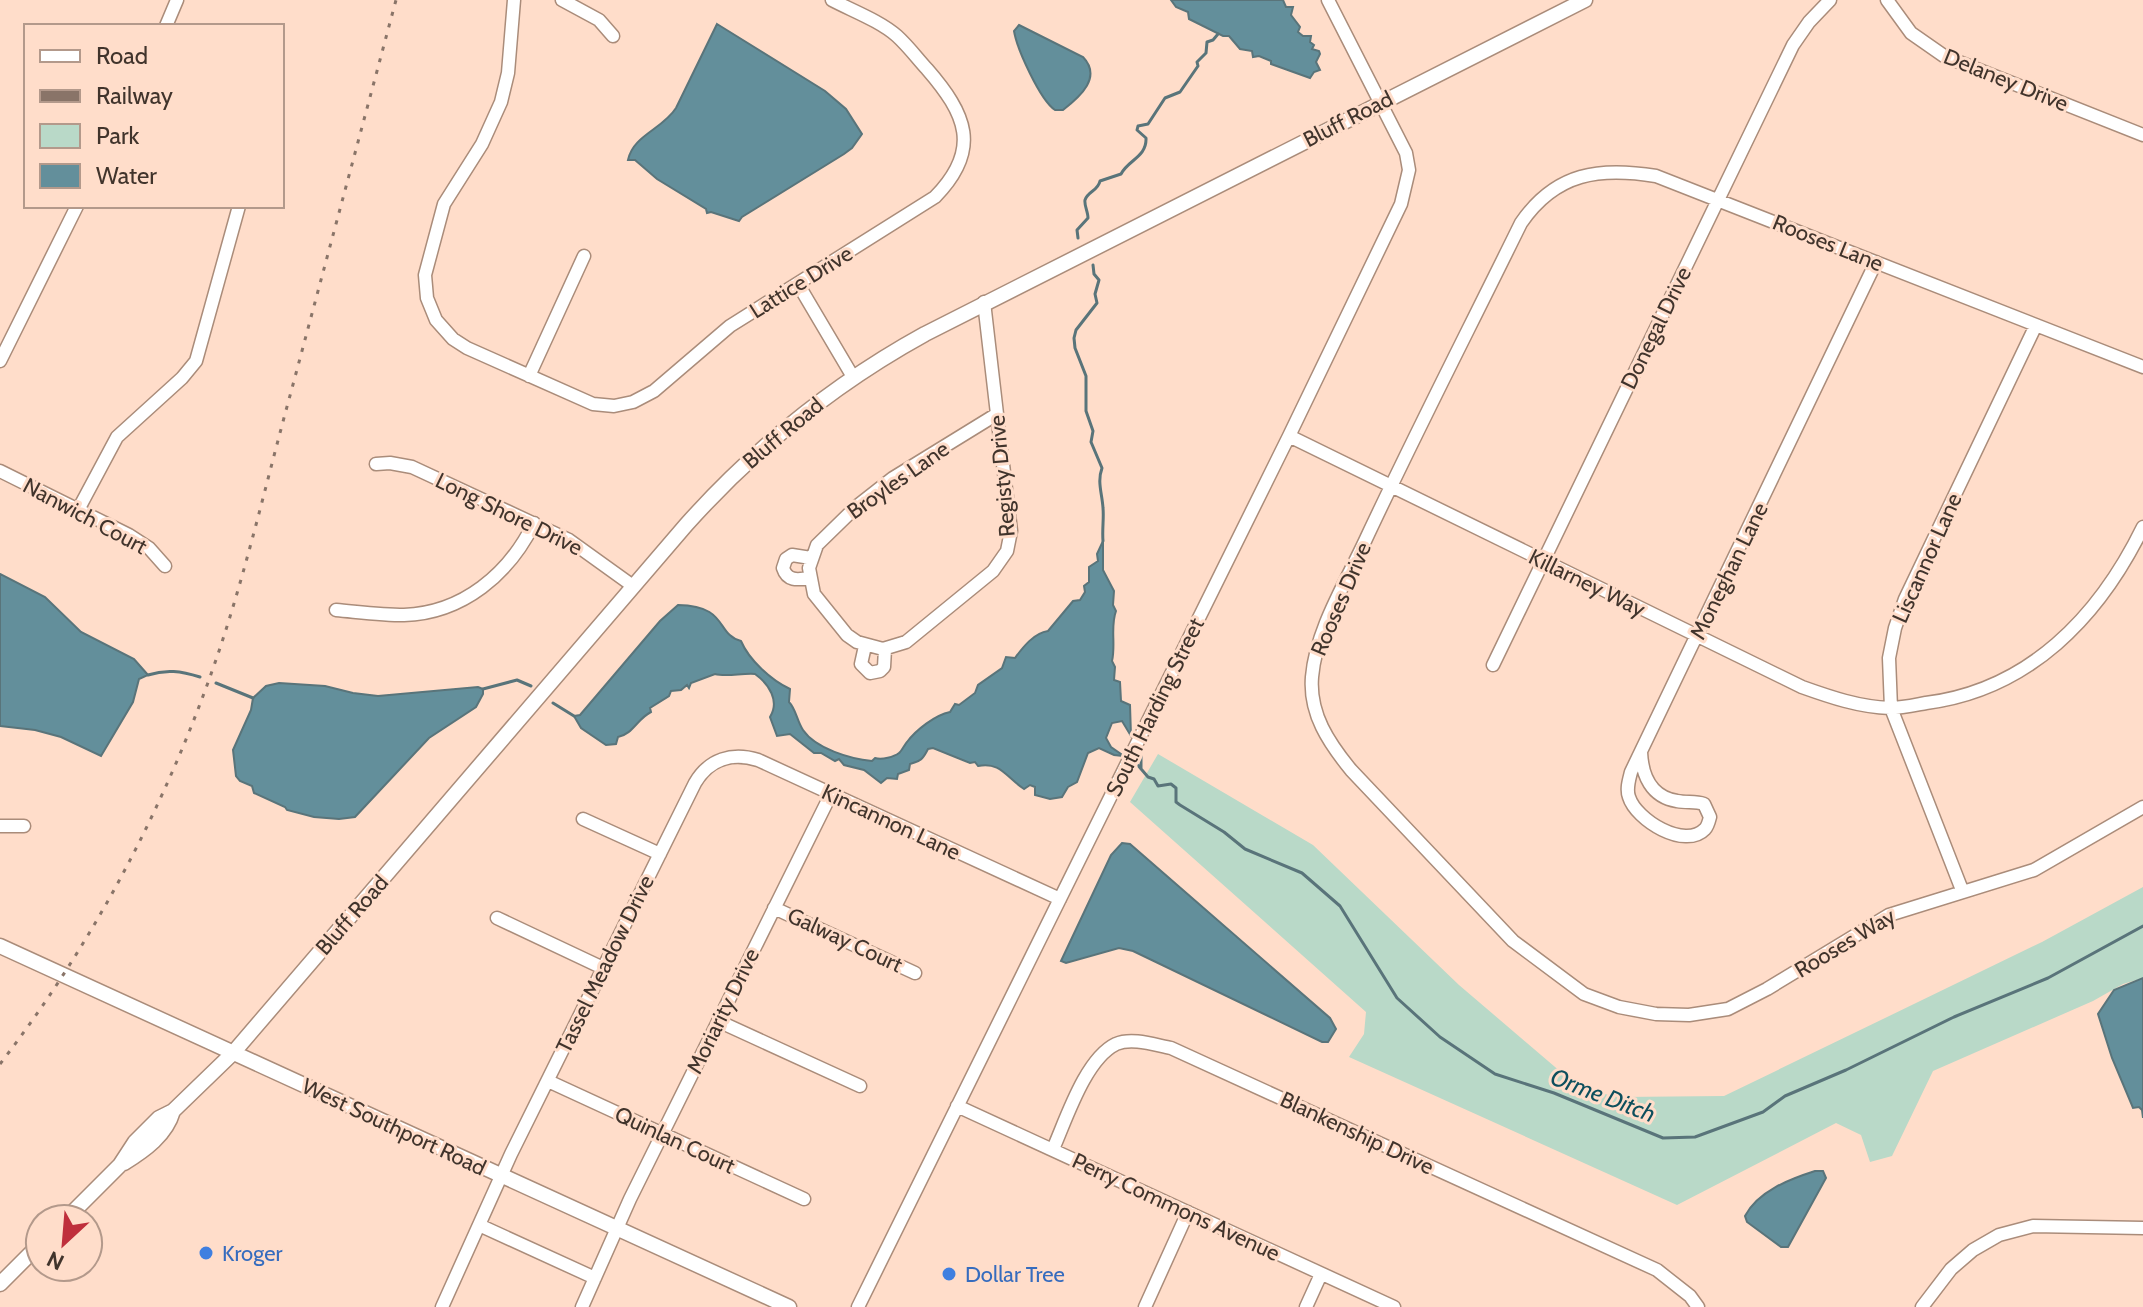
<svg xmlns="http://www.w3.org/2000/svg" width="2143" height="1307" font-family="Cabin,sans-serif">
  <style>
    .green { fill: #b9d9c8 }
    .water { fill: #638f9b; stroke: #59747a; stroke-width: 2 }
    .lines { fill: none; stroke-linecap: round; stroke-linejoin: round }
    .stream { stroke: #59747a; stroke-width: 3 }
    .minor-casing { stroke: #aa8c7a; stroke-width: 15 }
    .major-casing { stroke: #aa8c7a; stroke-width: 17 }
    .minor { stroke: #fff; stroke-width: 12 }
    .major { stroke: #fff; stroke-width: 14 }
    .rail { stroke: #897468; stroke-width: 3; stroke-dasharray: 4 8; stroke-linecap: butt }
    .shop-dot { fill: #3f7fe0; stroke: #ffddca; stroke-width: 3 }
    .labels { text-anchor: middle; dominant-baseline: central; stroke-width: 6; stroke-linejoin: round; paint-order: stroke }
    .street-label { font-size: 22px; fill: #41342c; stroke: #ffddca }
    .shop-label { font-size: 22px; fill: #366cbe; stroke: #ffddca; text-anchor: start }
    .water-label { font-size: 24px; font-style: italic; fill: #0d4f5d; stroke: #ffddca }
  </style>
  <rect width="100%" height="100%" fill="#ffddca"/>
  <path class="green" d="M1158,754L1313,845L1459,985L1582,1090L1621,1097L1724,1096L2042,942L2143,887V978L2123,984L2093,1001L1933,1071L1892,1156L1870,1162L1861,1135L1836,1123L1677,1205L1349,1057L1364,1034L1366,1012L1130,802Z"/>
  <path class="water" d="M1171,0H1283L1286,7H1293L1291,15L1300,27L1298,32L1303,36H1311L1310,42L1314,45L1312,49L1319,51L1320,54L1316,62L1320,70L1314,72L1310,78L1271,64V61L1259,56L1253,57L1252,51L1240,49L1229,36H1223L1189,19L1188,12L1176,7Z
    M717,24L825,91L846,109L862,134L852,148L844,154L742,217L739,221L711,212L707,213L706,209L657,179L635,160H628C633,135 663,129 676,108Z
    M1019,25L1083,57C1102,77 1081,96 1063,110H1055C1040,100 1017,49 1014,31Z
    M1103,541V570L1114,591L1113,605L1116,611C1110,627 1116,644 1112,661L1115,667L1114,680L1120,682L1121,701L1130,705L1131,736L1122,721L1112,723L1106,738L1111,747L1124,756L1114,755L1099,748L1088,753L1077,782L1068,787L1062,797L1050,799L1035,795V787L1030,785L1024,789C1007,778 1000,761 978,766L975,762L970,763L933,748L928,749C923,759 921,761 910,764L909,770L898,774L897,779L887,778L881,783L864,770L844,765L839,759L835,761L821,753H814L790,734L777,736L770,717C780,701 769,684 755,674C742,673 726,677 715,674L691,683L689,688L687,685L681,690L671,691L669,696L650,708L651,712C637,719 633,734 618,737L616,744L606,745L581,728L574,716L580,715L660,621L678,605C729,606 715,634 741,641C749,660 771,680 790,689L789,702C796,709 797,721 803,730C816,749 851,759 872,761L875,758C882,760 894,757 899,753C901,752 905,744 907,742C916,730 935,715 950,712L955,704L959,705L975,693L978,685L1002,668L1006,657L1015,658C1023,647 1034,633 1048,631L1073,601L1080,600L1085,592L1084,586L1089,582V567L1098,561L1097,554Z
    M0,574L45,597L81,632L134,659L148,675L139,679L133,702L101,756L61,737L35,730L0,726Z
    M279,683L325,686L353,693L378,696L478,687L483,689V694L476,707L429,738L355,817L339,819L314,817L287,810L285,807L254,793L252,786L240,781L236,776L233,750L251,710L253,698L266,686Z
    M1122,843L1130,844L1330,1018L1336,1029L1328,1042H1322L1133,951L1119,948L1066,963L1061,961L1111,855Z
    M2143,978V1118L2142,1110L2139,1107L2133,1108L2112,1058L2098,1014L2114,990Z
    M1815,1171H1823L1826,1178L1788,1247H1781L1747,1222L1745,1216C1758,1191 1790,1179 1815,1171Z"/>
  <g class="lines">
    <path class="stream" d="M1078,238L1077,230L1088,218C1088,212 1084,205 1085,200C1088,191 1098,191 1100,181L1121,174C1128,160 1147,157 1146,138L1137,130L1138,126L1148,124L1165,98L1180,92L1198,66L1197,62L1206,53L1207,42L1213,40L1218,34
      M1093,265L1094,274L1099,280L1095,294L1097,303L1076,330L1074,338L1075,348L1086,376V411L1093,431L1091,442L1102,468C1097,482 1102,493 1103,508C1104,518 1102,530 1103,541
      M148,675C166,669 181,671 200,677
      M216,683L253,698
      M483,689L517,680L531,686
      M553,703L574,716
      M1141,756V769
      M1136,763L1148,777L1154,779L1158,786L1171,784L1176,788V802L1180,805L1224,832L1245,849L1302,873L1340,906L1397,998L1440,1037L1495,1074L1554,1093L1663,1138L1695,1137L1763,1112L1785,1096L1846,1070L1954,1017L2048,978L2143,926"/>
    <g class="minor-casing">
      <path id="minor" d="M514,0L508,73L501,102L482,144L444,204L425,275L427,298L436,320L453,339L467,348L593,404L614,406L633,402L654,391L730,326L935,197C982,149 966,114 927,69C917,58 908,46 897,36C880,21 853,11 832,0
        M562,0L599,20L613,36
        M1887,0L1911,33L1944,56L2143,135
        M166,26L177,0
        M798,284L853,377
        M984,302L997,414L1011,531L1007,551L993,571L906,642L883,649L857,642L847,635L814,594L809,568L817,545L856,507L893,478L997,414
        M0,361L77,206
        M2143,367L1656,176C1600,167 1556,172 1521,223C1469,329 1415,434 1365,541C1345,584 1316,630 1312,677C1309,714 1329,743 1351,770L1513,941L1584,994L1619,1007L1656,1014L1689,1015L1728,1009L1767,989L1889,915L2034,870L2143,807
        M529,376L584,256
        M1289,436L1802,687C1830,697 1859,707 1890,708C1902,708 1915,705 1926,703C2029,690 2099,617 2143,527
        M376,464L390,463L412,467L569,540L633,586
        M0,471L129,535L149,548L165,566
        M78,510L117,437L182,378L196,361L239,206
        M809,578C797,580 787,581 783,568L786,559L792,555L811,558
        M336,610C359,612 382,615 404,615C463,613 509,574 534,523
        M865,646L861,664L870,673L880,671L884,667L885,649
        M1493,665L1793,45L1809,22L1830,0
        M1641,752C1642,775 1651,797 1677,801C1687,803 1695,801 1704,804L1710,817C1709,821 1707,827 1705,829C1685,850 1636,820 1629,797C1626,789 1629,780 1631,772L1876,262
        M583,819L660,854
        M0,826H24
        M1962,890L1891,708L1889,658L1895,628L1905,599L2036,325
        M774,908L915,973
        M497,918L603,968
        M718,1021L860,1086
        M548,1081L804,1199
        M957,1106L1394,1307
        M1053,1149C1066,1120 1085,1059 1116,1044C1132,1037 1155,1045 1171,1048L1657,1270L1690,1296L1698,1307
        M479,1225L595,1278
        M442,1307L511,1154L695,783C709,759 732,752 758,760L1060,899
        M582,1307L630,1199L831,794
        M858,1307L1289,436L1401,204L1409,170L1406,153L1328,0
        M1145,1307L1188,1212
        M1306,1307L1321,1274
        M1922,1307L1951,1269L1973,1250L1999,1235L2033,1226L2143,1228"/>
    </g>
    <g class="major-casing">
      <path id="major" d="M0,946L789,1307
        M124,1163C145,1150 166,1135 173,1111
        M66,1219L120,1165L135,1142L159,1118L173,1111L233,1053L686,525C755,448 834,384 925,334L1585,0
        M0,1284L40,1244"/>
    </g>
    <use href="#minor" class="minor"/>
    <use href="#major" class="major"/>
    <path class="rail" d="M0,1064C95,941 168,801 218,654C247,568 267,479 291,392C326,261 361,131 396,0"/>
  </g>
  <g class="shop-dot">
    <circle cx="206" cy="1253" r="8"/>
    <circle cx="949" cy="1274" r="8"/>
  </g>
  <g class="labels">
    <g class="street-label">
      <text transform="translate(2006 80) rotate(22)">Delaney Drive</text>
      <text transform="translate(1348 119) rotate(-27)">Bluff Road</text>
      <text transform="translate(1828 243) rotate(22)">Rooses Lane</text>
      <text transform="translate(801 282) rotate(-32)">Lattice Drive</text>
      <text transform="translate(1656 328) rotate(-64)">Donegal Drive</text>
      <text transform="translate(783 433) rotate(-40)">Bluff Road</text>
      <text transform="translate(1002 476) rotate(-95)">Registy Drive</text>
      <text transform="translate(898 480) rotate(-35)">Broyles Lane</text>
      <text transform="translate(509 514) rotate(26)">Long Shore Drive</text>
      <text transform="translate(85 516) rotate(28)">Nanwich Court</text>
      <text transform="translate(1927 558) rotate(-66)">Liscannor Lane</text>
      <text transform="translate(1729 571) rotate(-64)">Moneghan Lane</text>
      <text transform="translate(1587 583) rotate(26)">Killarney Way</text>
      <text transform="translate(1341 599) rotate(-67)">Rooses Drive</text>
      <text transform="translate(1155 707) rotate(-64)">South Harding Street</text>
      <text transform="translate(891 822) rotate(25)">Kincannon Lane</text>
      <text transform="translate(352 915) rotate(-49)">Bluff Road</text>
      <text transform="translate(845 940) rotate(25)">Galway Court</text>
      <text transform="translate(1845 943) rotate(-31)">Rooses Way</text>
      <text transform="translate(605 964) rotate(-64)">Tassel Meadow Drive</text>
      <text transform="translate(723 1011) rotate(-64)">Moriarity Drive</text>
      <text transform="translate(394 1127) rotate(25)">West Southport Road</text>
      <text transform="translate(1357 1133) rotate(25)">Blankenship Drive</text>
      <text transform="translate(675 1140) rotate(25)">Quinlan Court</text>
      <text transform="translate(1176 1207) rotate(25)">Perry Commons Avenue</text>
    </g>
    <g class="shop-label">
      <text x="222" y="1253">Kroger</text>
      <text x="965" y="1274">Dollar Tree</text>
    </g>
    <g class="water-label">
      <text transform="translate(1603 1095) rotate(21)">Orme Ditch</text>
    </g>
  </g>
  <rect x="24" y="24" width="260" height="184" fill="#ffddca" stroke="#b3998b" stroke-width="2"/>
  <rect x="40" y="50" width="40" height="12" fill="#ffffff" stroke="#b3998b" stroke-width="2"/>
  <text x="96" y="64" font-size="24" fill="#41342c">Road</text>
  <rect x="40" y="90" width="40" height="12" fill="#897468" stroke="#b3998b" stroke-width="2"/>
  <text x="96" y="104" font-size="24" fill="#41342c">Railway</text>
  <rect x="40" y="124" width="40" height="24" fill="#b9d9c8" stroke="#b3998b" stroke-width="2"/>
  <text x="96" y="144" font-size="24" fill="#41342c">Park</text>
  <rect x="40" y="164" width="40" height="24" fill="#638f9b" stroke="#b3998b" stroke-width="2"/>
  <text x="96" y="184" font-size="24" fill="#41342c">Water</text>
  <g transform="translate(64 1243) rotate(206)"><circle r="38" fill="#ffddca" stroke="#b3998b" stroke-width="2"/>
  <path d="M0-6L14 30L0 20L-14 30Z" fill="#bf2f3c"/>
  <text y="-12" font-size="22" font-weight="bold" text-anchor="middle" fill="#41342c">N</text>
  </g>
</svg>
